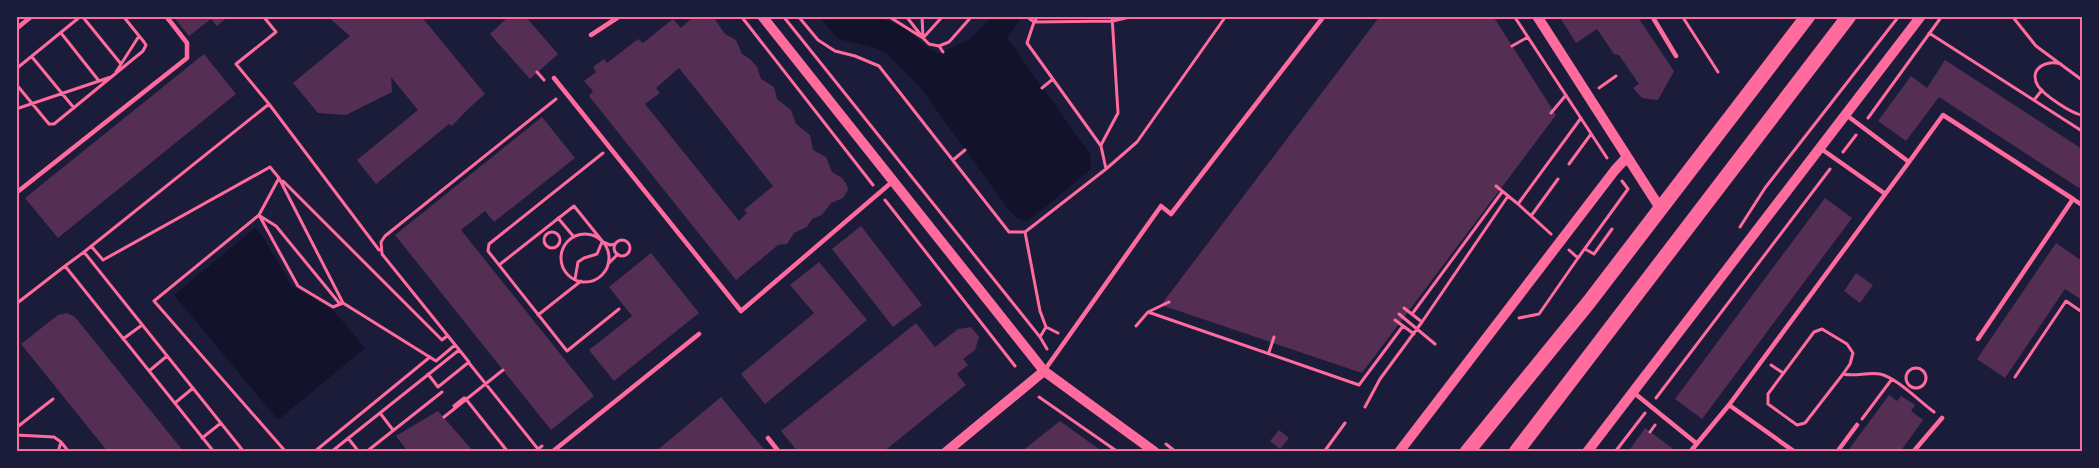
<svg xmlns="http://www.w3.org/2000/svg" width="2099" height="468" font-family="'Noto Sans',sans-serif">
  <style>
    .water { fill: #12122b }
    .building { fill: #542f53; fill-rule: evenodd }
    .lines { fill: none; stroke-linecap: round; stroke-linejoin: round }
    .path { stroke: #ff6b9d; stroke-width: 3 }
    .service { stroke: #ff6b9d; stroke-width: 4.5 }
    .tertiary { stroke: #ff6b9d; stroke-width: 10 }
    .primary { stroke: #ff6b9d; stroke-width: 15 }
    .neatline { fill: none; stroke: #ff6b9d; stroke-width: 2 }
  </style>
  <rect width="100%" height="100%" fill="#1b1b3a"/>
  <path class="water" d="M820,17C849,17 883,13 908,31C919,39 926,48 938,54L970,39L992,17H1021L1007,38L1090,154L1091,169L1028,221L1018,219L1009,210L920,87L886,53L873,47L838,39Z
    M255,228L263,237L292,286L333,310L365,348L278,420L174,295Z"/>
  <path class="building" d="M173,16H229L217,26L211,19L189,36Z
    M327,16H421L485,94L468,109L452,126L449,124L376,184L357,160L418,110L391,77L392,92L346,115L318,113L293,83L350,36Z
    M509,16H525L558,54L530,79L490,34Z
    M694,16L714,18L725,34L736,40L742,54L750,59L757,67L761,79L774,87L777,99L791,110L796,124L810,135L813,150L826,157L832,172L842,178L847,185L848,190L843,198L831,203L822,215L812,219L807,227L794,233L787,244L778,245L736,280L589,96L593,91L584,81L596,72L593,67L604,59L607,63L638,39L643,43L673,19L681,28ZM679,68L773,186L744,210L747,213L739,221L645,104L660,93L656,88Z
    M1380,16H1493L1556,115L1362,373L1161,305Z
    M1559,16H1637L1674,71L1658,100L1642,98L1633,88L1639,84L1619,55L1614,54L1597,29L1576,43Z
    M204,54L236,94L58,238L25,198Z
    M1945,60L2082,149V183L2079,188L1939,97L1906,141L1878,121L1911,76L1927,88Z
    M542,117L575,158L494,222L485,211L461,230L594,396L551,430L395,235Z
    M1825,198L1852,218L1702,419L1675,399Z
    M861,226L922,305L893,327L832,249Z
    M2056,243L2082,261V300L2065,289L2005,378L1977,359Z
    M651,253L699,313L614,381L589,350L632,316L609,287Z
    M819,262L867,320L765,404L741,374L814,313L790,285Z
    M1856,273L1873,285L1860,303L1844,291Z
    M67,313L75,317L184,452H108L21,344L58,315Z
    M916,323L935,347L958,329L971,327L979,337L975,350L963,359L968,365L957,374L966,385L883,452H798L781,431Z
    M1889,395L1897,401L1901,396L1915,405L1911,411L1923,420L1900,452H1847Z
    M721,397L766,452H655Z
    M438,411L474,452H408L396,436Z
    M1060,421L1103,452H1021Z
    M1645,428L1672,448L1670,452H1628Z
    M1279,430L1289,438L1280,449L1270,441Z"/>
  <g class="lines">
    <path class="path" d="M82,16L121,64
      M741,16L873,185
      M783,16L1040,337L1047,349
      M798,16L818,40L835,51L855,56L879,66L1009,232H1025
      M888,16L923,38L929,44L939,46L949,42L972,16
      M906,16L920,34
      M922,16L923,38
      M1026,16L1034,22
      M1038,16L1034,22L1027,43L1101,146L1106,169
      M1514,16L1607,158
      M1682,16L1718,72
      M2012,16L2036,46L2082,80
      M1035,22L1113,21L1134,16
      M61,33L99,81
      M1929,33L2082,131
      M923,38L943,16
      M939,46L943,52
      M1512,46L1528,37
      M32,57L74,108
      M2061,64C2046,59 2028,69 2038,86C2044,95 2072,114 2082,115
      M16,69L81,16
      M116,72L139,36
      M537,72L544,80
      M16,84L49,124H54L143,51L146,45L144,42L123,16
      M1042,88L1053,79
      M1599,88L1616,76
      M2034,100L2042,90
      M269,104L379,250
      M16,109L111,77
      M1551,113L1566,95
      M1868,118L1942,16
      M1101,145L1118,113L1112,16
      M1843,152L1856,135
      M603,153L489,244L488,251L567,351L619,309
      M953,160L965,150
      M1569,164L1591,134
      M279,178L343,303L436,361L455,345
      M283,181L442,340L447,336
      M1496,186L1518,204
      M885,200L1015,366
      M259,215L298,286L333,307L343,303
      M260,216L276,226L340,304
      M1531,216L1558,179
      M558,218L574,237
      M1740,227L1765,188L1899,16
      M544 240a8 8 0 1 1 16 0a8 8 0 1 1-16 0Z
      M1025,232L1106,169L1137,142L1226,16
      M1025,232L1040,311L1046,327
      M1551,234L1518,204L1581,118
      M561 258a24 24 0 1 1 48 0a24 24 0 1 1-48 0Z
      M614 248a8 8 0 1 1 16 0a8 8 0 1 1-16 0Z
      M91,246L103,260L270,167L279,178L259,215L154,301L286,452
      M1585,249L1594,254L1612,229
      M1569,250L1578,258L1628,189L1622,181
      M84,252L65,266L214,452
      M609,263L618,254
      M499,265L574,206L603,242L610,245L615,244
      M575,279L578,262L584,258L597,254L602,242
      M16,304L65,266
      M1404,308L1422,322
      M1148,312L1359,385L1403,326
      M1399,314L1435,344
      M1412,314L1502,192
      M538,315L581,281
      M1519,318L1539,314L1578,258
      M1395,320L1414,334
      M1136,326L1148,312L1169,302
      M1046,327L1058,333
      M1040,337L1046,327
      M123,339L142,325
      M1269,352L1274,337
      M469,363L538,449L542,446
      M1771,365L1783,373
      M1906 378a10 10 0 1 1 20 0a10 10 0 1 1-20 0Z
      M149,371L167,356
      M428,374L438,387L469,362L382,254L381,242L385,236L556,99
      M1843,374L1805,423L1797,425L1768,404V394L1814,332L1822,329L1847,344L1853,353L1850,364L1843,374C1855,377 1867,372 1880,374C1897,378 1919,401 1934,412
      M2015,377L2066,301L2082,312
      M1039,397L1118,452
      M465,398L508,452
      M1656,398L1830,169
      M175,403L193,388
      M454,406L464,398
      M1365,407L1380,379L1422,322L1508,196
      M380,413L393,430
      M444,417L503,370
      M1862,419L1892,379
      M16,428L53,399
      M1650,432L1655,425
      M16,435L54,437L61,442L58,452
      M202,438L221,423
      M348,438L359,452
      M61,442L69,452
      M1166,444L1176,452
      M244,452L84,252L269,104L236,64L276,32L263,16
      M314,452L430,357
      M331,452L459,350
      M366,452L442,392
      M1324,452L1345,423
      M1615,452L1645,413"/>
    <path class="service" d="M1652,16L1676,56
      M16,29L32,16
      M591,35L620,16
      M554,78L741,311L892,182
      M1845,114L1909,162L1943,115L2073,199L1978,339
      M1820,148L1884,193
      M16,193L187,58V43L166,16
      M2073,199L2082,205
      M1044,371L1161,206L1171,214L1324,16
      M1633,392L1696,443
      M1729,405L1795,452
      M768,438L779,452
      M552,452L699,334
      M1690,452L1729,405L1909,162
      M1837,452L1857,425
      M1913,452L1942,418"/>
    <path class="tertiary" d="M762,16L1044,371L1155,452
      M1537,16L1660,208
      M946,452L1044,371
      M1399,452L1615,170L1627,157
      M1587,452L1921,16"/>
    <path class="primary" d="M1467,452L1589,302L1808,16
      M1516,452L1849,16"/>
  </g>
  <rect width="2099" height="468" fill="none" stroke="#1b1b3a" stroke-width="36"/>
  <rect x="18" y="18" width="2063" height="432" class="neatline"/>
</svg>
